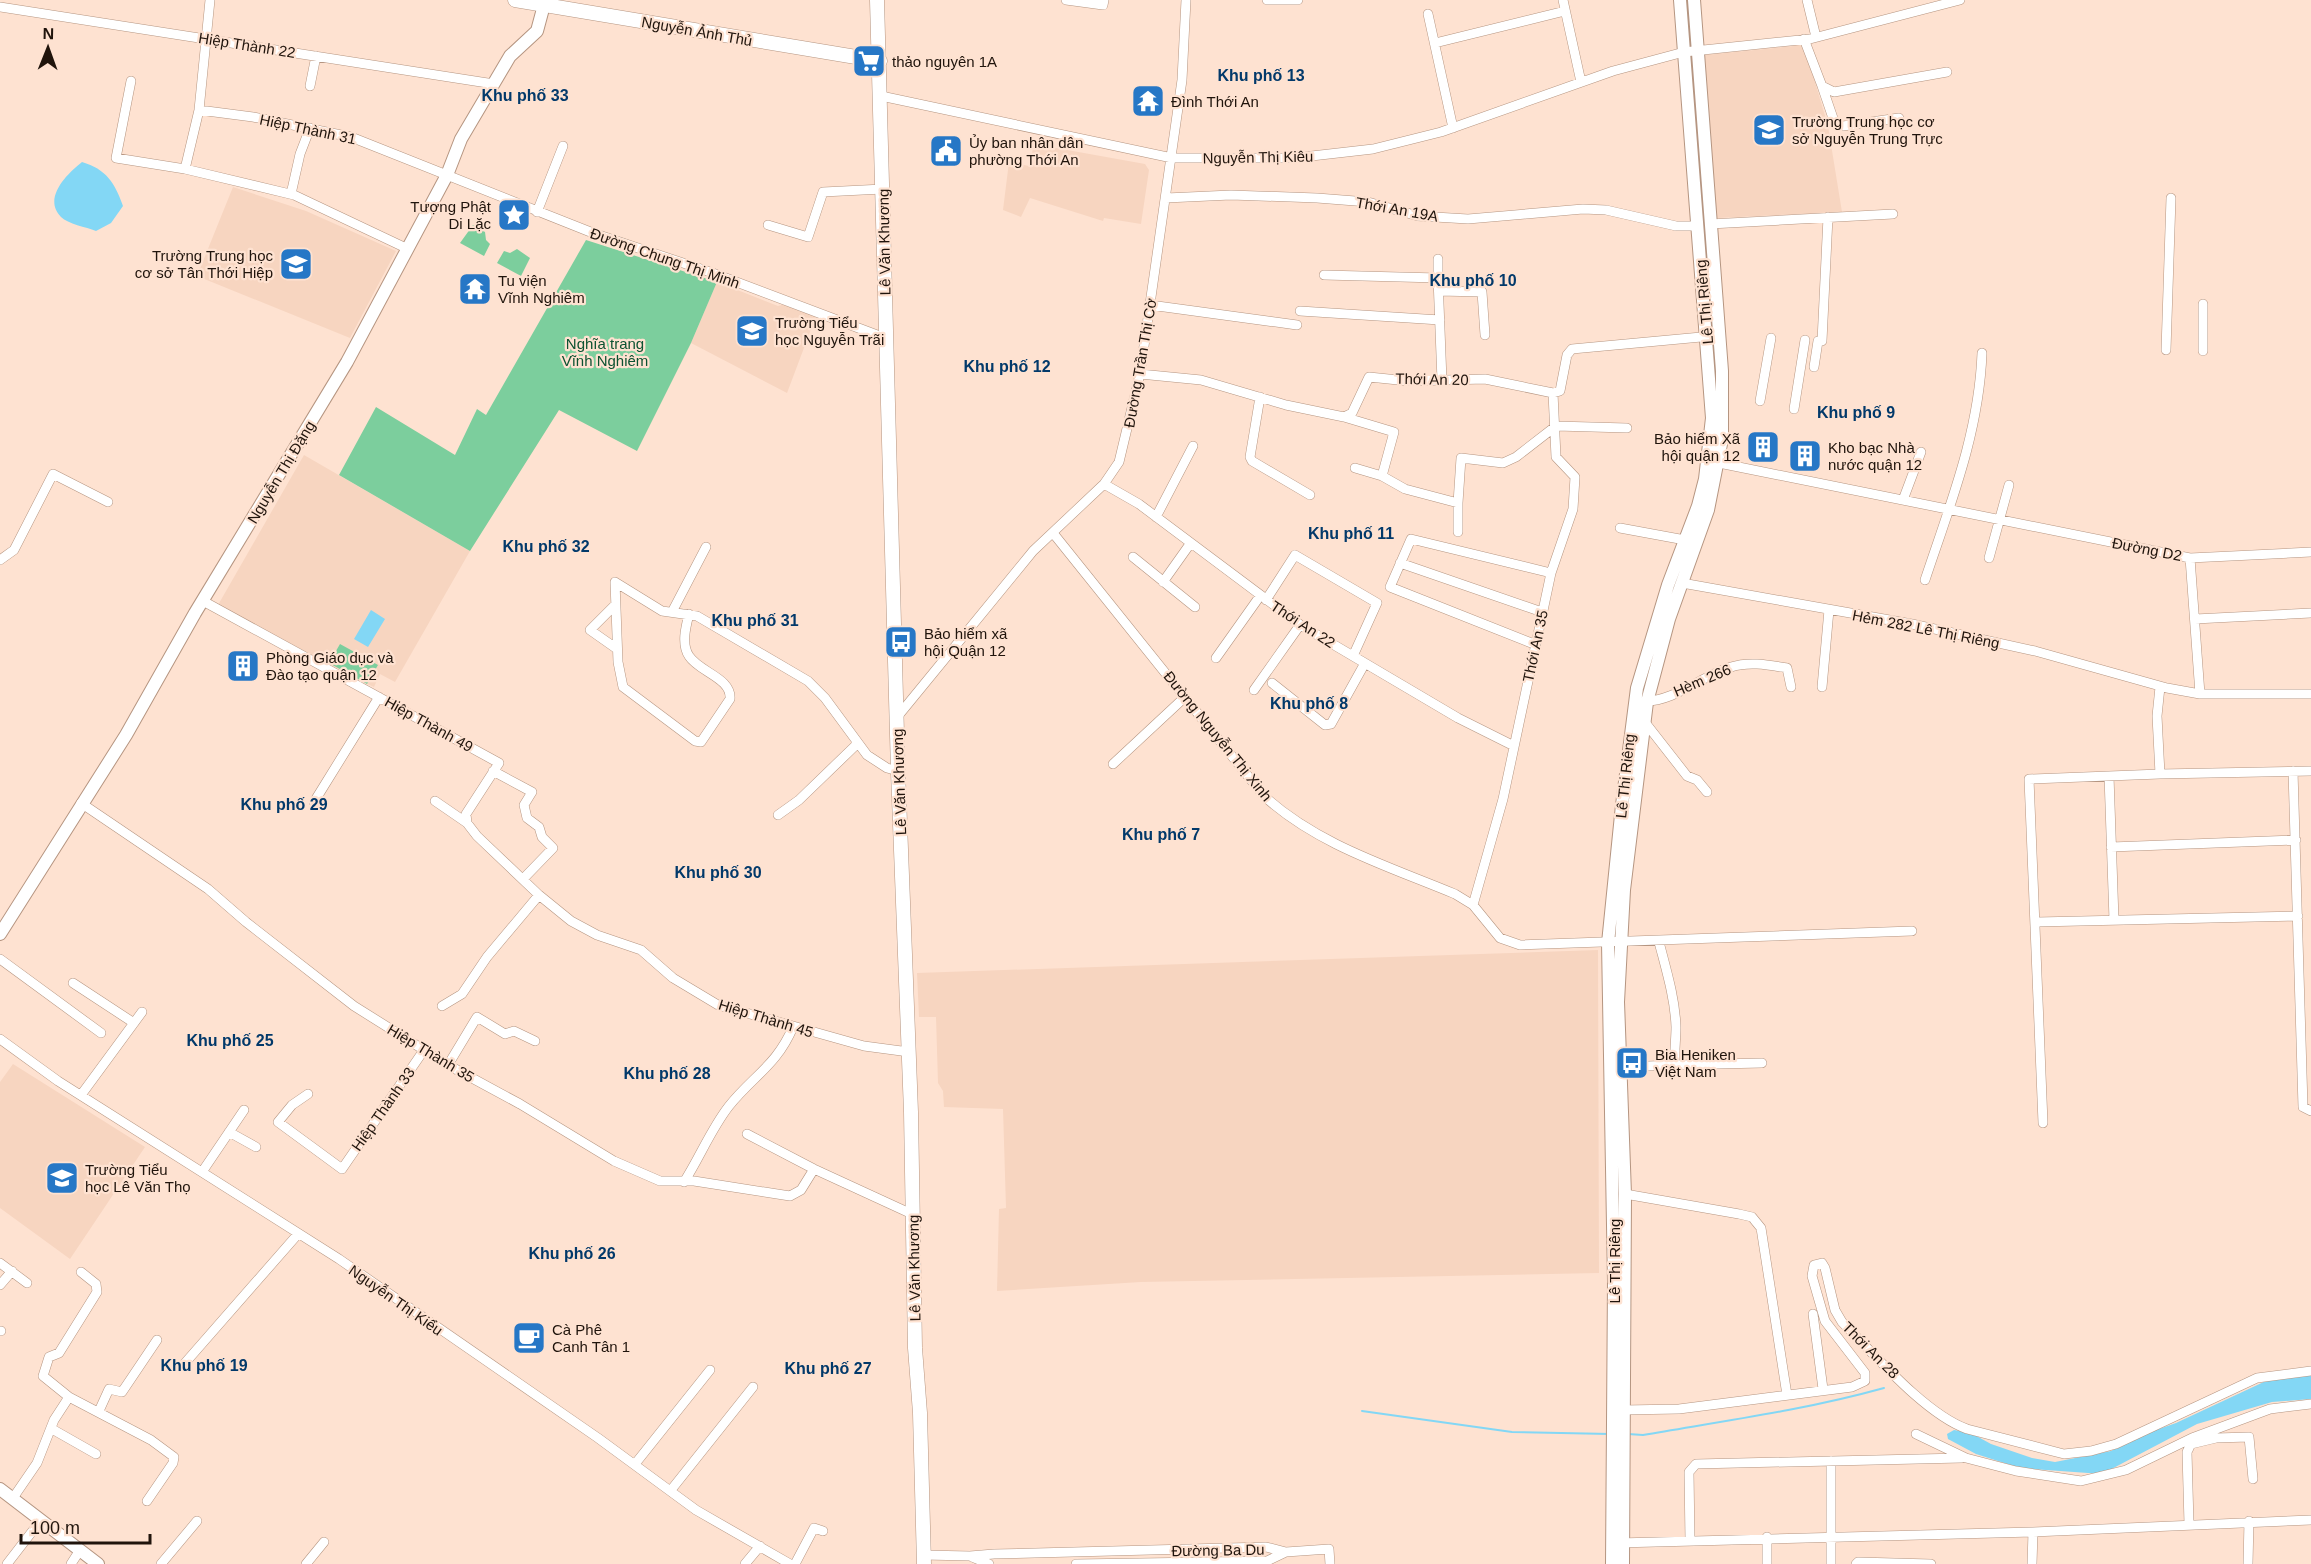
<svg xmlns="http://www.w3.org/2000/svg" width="2311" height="1564" font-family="Helvetica,sans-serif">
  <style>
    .built { fill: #f7d5c0 }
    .green { fill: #7cce9d }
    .water { fill: #83d7f5 }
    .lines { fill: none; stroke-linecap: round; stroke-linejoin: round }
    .stream { stroke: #83d7f5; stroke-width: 2 }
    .minor-casing { stroke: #b59581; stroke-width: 10 }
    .tertiary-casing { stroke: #b59581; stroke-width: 14 }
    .secondary-casing { stroke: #b59581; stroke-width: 15 }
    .minor { stroke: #fff; stroke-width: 9 }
    .tertiary { stroke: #fff; stroke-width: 12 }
    .secondary { stroke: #fff; stroke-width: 14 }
    .labels { text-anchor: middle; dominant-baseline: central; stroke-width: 4.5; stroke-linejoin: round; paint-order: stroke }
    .street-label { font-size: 15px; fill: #20140c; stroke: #fee2d1 }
    .poi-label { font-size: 15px; fill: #20140c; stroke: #fee2d1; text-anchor: start }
    .park-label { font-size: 15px; fill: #0c5231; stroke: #fee2d1 }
    .neighbourhood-label { font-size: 16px; font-weight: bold; fill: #02396a; stroke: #fee2d1 }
  </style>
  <rect width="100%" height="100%" fill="#fee2d1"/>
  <path class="built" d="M1804,45L1828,126L1842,212L1716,218L1704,55Z
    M1034,144L1145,164L1149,170L1141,224L1104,218L1103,221L1030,198L1021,217L1003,210L1009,162L1029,166Z
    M233,187L306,211L396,251L350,338L197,276Z
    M717,282L778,306L785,304L816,316L787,393L691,343Z
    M304,455L470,551L395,682L380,674L374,687L367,684L218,605Z
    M1598,950L1599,1273L1141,1282L997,1291L999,1209L1006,1208L1003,1109L944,1107L943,1091L938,1083L936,1017H919L917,973Z
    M13,1064L145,1147L70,1259L0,1208V1082Z"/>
  <path class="green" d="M473,225L485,232L486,240L490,244L484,256L460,243Z
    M586,240L717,282L691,343L637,451L559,410L470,551L339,475L376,407L455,455L477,409L486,415Z
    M517,249L530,258L521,276L497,263L504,251L510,253Z
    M340,644L378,665L367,684L329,663Z"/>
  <path class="water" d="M82,162C106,169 115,183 123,206L111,223L96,231C86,227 68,224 61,217C42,198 68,173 82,162Z
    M371,610L385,619L368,647L354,639Z
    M2311,1375V1399L2272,1402L2197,1424L2102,1474L2020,1468L1976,1454L1948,1439L1947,1434L1954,1430L1971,1433L1991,1444L2032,1458L2055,1462L2111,1451L2136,1437L2176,1423L2268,1380Z"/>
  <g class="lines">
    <path class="stream" d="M1362,1411L1512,1432L1610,1434
      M1628,1434L1643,1435C1724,1421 1805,1410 1884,1388"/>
    <g class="minor-casing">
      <path id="minor" d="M1066,0L1103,5L1104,0
        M1267,0H1298
        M1563,0L1581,82
        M1807,0L1816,37
        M0,7L494,84
        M1428,14L1453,128
        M1804,39L1822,86L1834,92L1947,72
        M1435,43L1565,11
        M131,81L116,158L185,169L294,195L406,248
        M310,86L316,56
        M1822,86L1835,124L1843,126L1899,118
        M881,96L1172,158H1294L1373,149L1441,132L1613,71L1684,52L1810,39L1960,0
        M199,110L253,117L351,137L593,233L710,272L885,338
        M185,169L199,110L210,0
        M291,194L300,154L310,128
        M1166,198L1231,195L1317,198L1368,202L1418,216L1468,219L1583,209L1606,210L1676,226H1697
        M537,212L563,146
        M1710,224L1893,214
        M768,225L808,237L823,192L883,189
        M1438,259V278
        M1324,275L1438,278L1442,381
        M1439,291L1482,292L1485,335
        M2203,304V351
        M1150,305L1297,325
        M1300,311L1440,320
        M1822,341L1828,217
        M2166,350L2171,198
        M1814,367L1818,341
        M1140,374L1201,380L1286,405L1344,417L1352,413L1369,377L1408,381L1485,379L1553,393L1560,391L1567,355L1572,349L1712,336
        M1260,397L1250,457L1252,461L1310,495
        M1760,401L1771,338
        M1794,409L1805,340
        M1344,417L1394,432L1382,476L1405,489L1458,503L1461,458L1503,463L1516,457L1556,426L1627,428
        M1719,463L2190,558L2311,552
        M1355,468L1382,476
        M1104,484L1139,504L1302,626L1458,718L1514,746
        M1903,500L1921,452
        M1458,503V532
        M1156,517L1193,446
        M1620,528L1685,540
        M1053,533L1264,796C1318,845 1388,866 1455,894L1473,905L1500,938L1520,945L1912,931
        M1133,557L1195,607
        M1989,558L2009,485
        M2190,558L2200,694
        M0,560L14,550L53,474L108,502
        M1400,563L1542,612
        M1925,580C1950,505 1979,433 1982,353
        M615,582L618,662L623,687L695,741L701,742L730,699C732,678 699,672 689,656C681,644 686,626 689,614
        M615,582L662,611L697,616L808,681L825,698L867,755L887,768L898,771
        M1163,582L1190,544
        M1682,583L1912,624L2035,651L2167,688L2200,694H2311
        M1266,600L1295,555L1377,603L1353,656
        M203,601L499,763L466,814L467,823
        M615,605L590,630L617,649
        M672,612L706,547
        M2195,619L2311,613
        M1534,644L1390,587L1411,539L1551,573
        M1216,658L1260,596
        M1272,683L1325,725L1331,724L1365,663
        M1822,687L1829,610
        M2160,687L2157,716L2160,774L2311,771
        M1254,690L1300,625
        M1644,701C1674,702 1703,675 1731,667C1749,661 1769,665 1787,668L1791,687
        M898,716L1033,551L1104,484L1119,462L1140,374L1182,80L1186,0
        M1644,721L1687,776L1697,780L1707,792
        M1113,764L1185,697
        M493,771L532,792L524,805L527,818L539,827L542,837L553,848L523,879
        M2293,771L2303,1107L2311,1111
        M2109,776L2114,920
        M435,801L467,823L477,836L539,895L571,921L597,935L641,950L673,978L718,1005L864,1046L909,1052
        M314,802L379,697
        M81,803L208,889L246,922L354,1006L448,1065L520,1104L614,1161L660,1181H694L790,1196L801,1190L814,1169
        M778,815L799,800L857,744
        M2111,847L2296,840
        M1473,905L1503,799L1551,573L1573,509L1575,477L1556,457L1553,393
        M2037,922L2298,916
        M1659,942C1666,969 1675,998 1676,1027C1676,1040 1674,1052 1675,1065L1762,1063
        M0,959L101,1033
        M73,983L134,1023
        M442,1006L462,994L487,957L539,895
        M0,1039L58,1081L339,1259L598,1438L696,1510L790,1564
        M448,1065L477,1017L505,1034L514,1031L535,1041
        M1648,1066L1675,1065
        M308,1094L292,1105L278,1122L342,1169L424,1050
        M81,1095L142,1012
        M2043,1123L2029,779L2160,774
        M229,1132L256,1147
        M747,1134L814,1169L914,1215
        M202,1172L244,1110
        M684,1182C700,1157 711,1129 729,1106C753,1076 777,1065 793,1027
        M1625,1194L1739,1214L1752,1217L1761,1228L1787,1395
        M0,1263L27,1283
        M81,1272L96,1284L97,1292L59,1353L49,1357L43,1376L69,1397L151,1440L174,1457L173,1463L147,1501
        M0,1285L12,1271
        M1813,1314L1823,1389
        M0,1331H1
        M185,1363L298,1234
        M1624,1410L1679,1409L1852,1387L1865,1381V1373L1825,1321L1812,1276L1814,1265L1822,1263L1825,1268L1835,1310L1842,1322C1874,1354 1925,1414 1967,1429L2064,1454L2091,1451L2116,1444L2257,1378L2311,1371
        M99,1411L109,1389L122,1392L157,1340
        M52,1429L96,1454
        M1916,1434L1966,1458L2016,1471L2081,1481L2126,1470L2192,1438L2270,1409L2311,1404
        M1831,1461V1564
        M635,1464L710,1370
        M671,1490L753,1387
        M13,1498L37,1463L54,1420L69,1397
        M2189,1524L2187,1452L2191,1444L2216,1438L2249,1437L2253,1479
        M1690,1541L1689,1472L1696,1464L1962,1458
        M1618,1543L2033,1532L2311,1520
        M924,1555L970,1556L994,1554L1266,1547L1286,1552L1329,1549L1330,1564
        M972,1557L989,1564
        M7,1564L41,1520
        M71,1564L80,1550
        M161,1564L197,1521
        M306,1564L324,1542
        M745,1564L760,1546
        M795,1564L814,1528L823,1531
        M1076,1564L1267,1561L1286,1552
        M1767,1564V1537
        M1856,1564L1858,1562L1931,1564
        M2032,1564L2033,1532
        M2248,1564L2249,1521"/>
    </g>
    <g class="tertiary-casing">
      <path id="tertiary" d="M0,934L126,735L195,613L347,362L447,175L461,139L510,56L537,31L544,5
        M0,1489L98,1564
        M1612,1564L1614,1281L1608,943L1622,805L1637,688L1668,585L1698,506L1705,479L1712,418L1680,0
        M1623,1564L1625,1194L1618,1002L1624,890L1647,702L1669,619L1708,510L1722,439V371L1694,0"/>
    </g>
    <g class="secondary-casing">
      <path id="secondary" d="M515,0L880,61
        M877,0L898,771L911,1112L915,1348L920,1413L924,1564"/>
    </g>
    <use href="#minor" class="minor"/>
    <use href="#tertiary" class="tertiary"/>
    <use href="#secondary" class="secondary"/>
  </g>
  <defs>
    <g id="supermarket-square" transform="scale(1.725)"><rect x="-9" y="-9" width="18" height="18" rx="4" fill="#2677c6" stroke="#fee2d1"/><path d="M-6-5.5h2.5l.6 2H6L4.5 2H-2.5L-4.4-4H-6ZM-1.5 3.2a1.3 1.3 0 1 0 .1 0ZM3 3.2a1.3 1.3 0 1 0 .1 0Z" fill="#fff"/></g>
    <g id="temple-square" transform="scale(1.725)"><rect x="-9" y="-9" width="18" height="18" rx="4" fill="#2677c6" stroke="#fee2d1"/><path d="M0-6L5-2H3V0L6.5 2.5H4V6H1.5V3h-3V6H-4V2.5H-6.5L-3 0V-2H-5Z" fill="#fff"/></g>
    <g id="school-square" transform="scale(1.725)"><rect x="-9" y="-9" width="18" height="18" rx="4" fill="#2677c6" stroke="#fee2d1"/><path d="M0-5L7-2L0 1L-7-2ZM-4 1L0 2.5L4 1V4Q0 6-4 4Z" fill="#fff"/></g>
    <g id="civic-square" transform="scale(1.725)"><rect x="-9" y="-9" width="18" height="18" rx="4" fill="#2677c6" stroke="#fee2d1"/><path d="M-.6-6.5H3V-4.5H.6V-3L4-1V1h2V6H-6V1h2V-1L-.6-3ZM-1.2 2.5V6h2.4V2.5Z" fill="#fff"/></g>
    <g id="sight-square" transform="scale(1.725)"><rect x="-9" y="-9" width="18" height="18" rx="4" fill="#2677c6" stroke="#fee2d1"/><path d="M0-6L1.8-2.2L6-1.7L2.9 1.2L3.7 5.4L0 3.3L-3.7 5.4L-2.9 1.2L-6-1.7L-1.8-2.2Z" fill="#fff"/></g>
    <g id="building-square" transform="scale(1.725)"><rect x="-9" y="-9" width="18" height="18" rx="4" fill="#2677c6" stroke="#fee2d1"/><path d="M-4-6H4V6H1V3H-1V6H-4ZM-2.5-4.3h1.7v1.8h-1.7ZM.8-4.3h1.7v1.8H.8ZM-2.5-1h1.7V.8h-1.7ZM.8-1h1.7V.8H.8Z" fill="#fff"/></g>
    <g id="bus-square" transform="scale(1.725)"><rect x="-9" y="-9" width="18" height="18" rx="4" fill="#2677c6" stroke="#fee2d1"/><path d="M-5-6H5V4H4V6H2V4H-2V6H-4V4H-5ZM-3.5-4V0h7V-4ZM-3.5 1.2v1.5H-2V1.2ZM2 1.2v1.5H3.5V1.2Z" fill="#fff"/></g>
    <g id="cafe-square" transform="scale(1.725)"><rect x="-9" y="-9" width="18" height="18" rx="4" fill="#2677c6" stroke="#fee2d1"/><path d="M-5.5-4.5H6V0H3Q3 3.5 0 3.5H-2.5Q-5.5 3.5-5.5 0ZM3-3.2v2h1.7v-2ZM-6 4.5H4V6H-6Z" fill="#fff"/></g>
  </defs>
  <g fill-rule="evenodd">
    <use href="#supermarket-square" x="869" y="61"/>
    <use href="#temple-square" x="1148" y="101"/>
    <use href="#school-square" x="1769" y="130"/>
    <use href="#civic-square" x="946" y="151"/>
    <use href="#sight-square" x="514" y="215"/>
    <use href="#school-square" x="296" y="264"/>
    <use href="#temple-square" x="475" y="289"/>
    <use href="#school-square" x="752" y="331"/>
    <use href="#building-square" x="1763" y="447"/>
    <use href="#building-square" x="1805" y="456"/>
    <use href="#bus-square" x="901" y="642"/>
    <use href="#building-square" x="243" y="666"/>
    <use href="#bus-square" x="1632" y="1063"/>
    <use href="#school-square" x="62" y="1178"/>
    <use href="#cafe-square" x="529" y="1338"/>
  </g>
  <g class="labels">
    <g class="street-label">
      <text transform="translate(697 31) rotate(10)">Nguyễn Ảnh Thủ</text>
      <text transform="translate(247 45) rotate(9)">Hiệp Thành 22</text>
      <text transform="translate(308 129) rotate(12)">Hiệp Thành 31</text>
      <text transform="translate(1258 157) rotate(-1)">Nguyễn Thị Kiêu</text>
      <text transform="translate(1397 209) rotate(10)">Thới An 19A</text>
      <text transform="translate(884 242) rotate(-91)">Lê Văn Khương</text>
      <text transform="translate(665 258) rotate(19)">Đường Chung Thị Minh</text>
      <text transform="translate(1704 302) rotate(-95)">Lê Thị Riêng</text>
      <text transform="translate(1140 363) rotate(-80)">Đường Trần Thị Cờ</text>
      <text transform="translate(1432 379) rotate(1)">Thới An 20</text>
      <text transform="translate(281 472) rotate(-59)">Nguyễn Thị Đặng</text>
      <text transform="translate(2147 549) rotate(11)">Đường D2</text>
      <text transform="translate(1303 624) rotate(33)">Thới An 22</text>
      <text transform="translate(1926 629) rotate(11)">Hẻm 282 Lê Thị Riêng</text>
      <text transform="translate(1535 646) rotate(-78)">Thới An 35</text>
      <text transform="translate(1702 680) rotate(-23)">Hèm 266</text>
      <text transform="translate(429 724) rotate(29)">Hiệp Thành 49</text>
      <text transform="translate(1218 736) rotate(51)">Đường Nguyễn Thị Xinh</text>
      <text transform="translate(1625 776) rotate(-84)">Lê Thị Riêng</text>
      <text transform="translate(899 782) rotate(-92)">Lê Văn Khương</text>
      <text transform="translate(766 1018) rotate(17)">Hiệp Thành 45</text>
      <text transform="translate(431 1053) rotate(31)">Hiệp Thành 35</text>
      <text transform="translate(383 1109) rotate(-55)">Hiệp Thành 33</text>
      <text transform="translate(1614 1261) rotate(-90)">Lê Thị Riêng</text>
      <text transform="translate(914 1268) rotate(-91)">Lê Văn Khương</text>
      <text transform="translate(396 1300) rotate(35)">Nguyễn Thị Kiểu</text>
      <text transform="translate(1871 1350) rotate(45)">Thới An 28</text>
      <text transform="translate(1218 1550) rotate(-1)">Đường Ba Du</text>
    </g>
    <g class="poi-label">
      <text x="892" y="61">thảo nguyên 1A</text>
      <text x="1171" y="101">Đình Thới An</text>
      <text x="1792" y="121">Trường Trung học cơ<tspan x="1792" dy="17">sở Nguyễn Trung Trực</tspan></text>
      <text x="969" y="142">Ủy ban nhân dân<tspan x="969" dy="17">phường Thới An</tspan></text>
      <text x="491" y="206" text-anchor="end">Tượng Phật<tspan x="491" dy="17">Di Lặc</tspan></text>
      <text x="273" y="255" text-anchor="end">Trường Trung học<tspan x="273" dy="17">cơ sở Tân Thới Hiệp</tspan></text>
      <text x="498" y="280">Tu viện<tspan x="498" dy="17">Vĩnh Nghiêm</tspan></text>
      <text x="775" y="322">Trường Tiểu<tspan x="775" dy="17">học Nguyễn Trãi</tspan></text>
      <text x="1740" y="438" text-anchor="end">Bảo hiểm Xã<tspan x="1740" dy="17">hội quận 12</tspan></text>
      <text x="1828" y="447">Kho bạc Nhà<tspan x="1828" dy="17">nước quận 12</tspan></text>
      <text x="924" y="633">Bảo hiểm xã<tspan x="924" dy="17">hội Quận 12</tspan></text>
      <text x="266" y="657">Phòng Giáo dục và<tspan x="266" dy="17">Đào tạo quận 12</tspan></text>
      <text x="1655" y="1054">Bia Heniken<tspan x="1655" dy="17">Việt Nam</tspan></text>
      <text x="85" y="1169">Trường Tiểu<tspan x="85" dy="17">học Lê Văn Thọ</tspan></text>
      <text x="552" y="1329">Cà Phê<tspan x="552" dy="17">Canh Tân 1</tspan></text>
    </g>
    <g class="park-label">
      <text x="605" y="343">Nghĩa trang<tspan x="605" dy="17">Vĩnh Nghiêm</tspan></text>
    </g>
    <g class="neighbourhood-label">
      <text x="1261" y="75">Khu phố 13</text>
      <text x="525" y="95">Khu phố 33</text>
      <text x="1473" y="280">Khu phố 10</text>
      <text x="1007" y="366">Khu phố 12</text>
      <text x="1856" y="412">Khu phố 9</text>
      <text x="1351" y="533">Khu phố 11</text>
      <text x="546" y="546">Khu phố 32</text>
      <text x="755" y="620">Khu phố 31</text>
      <text x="1309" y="703">Khu phố 8</text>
      <text x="284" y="804">Khu phố 29</text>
      <text x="1161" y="834">Khu phố 7</text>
      <text x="718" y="872">Khu phố 30</text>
      <text x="230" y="1040">Khu phố 25</text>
      <text x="667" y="1073">Khu phố 28</text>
      <text x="572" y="1253">Khu phố 26</text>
      <text x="204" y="1365">Khu phố 19</text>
      <text x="828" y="1368">Khu phố 27</text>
    </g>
  </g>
  <g transform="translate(48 48) rotate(1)" stroke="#fee2d1" stroke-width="4.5" paint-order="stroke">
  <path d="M0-4.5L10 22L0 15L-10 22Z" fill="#20140c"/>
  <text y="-9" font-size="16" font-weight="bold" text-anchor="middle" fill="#20140c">N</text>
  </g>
  <path d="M21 1534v9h129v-9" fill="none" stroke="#20140c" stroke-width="3"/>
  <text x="30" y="1534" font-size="18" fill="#20140c" stroke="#fee2d1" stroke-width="4.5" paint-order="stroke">100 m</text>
</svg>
